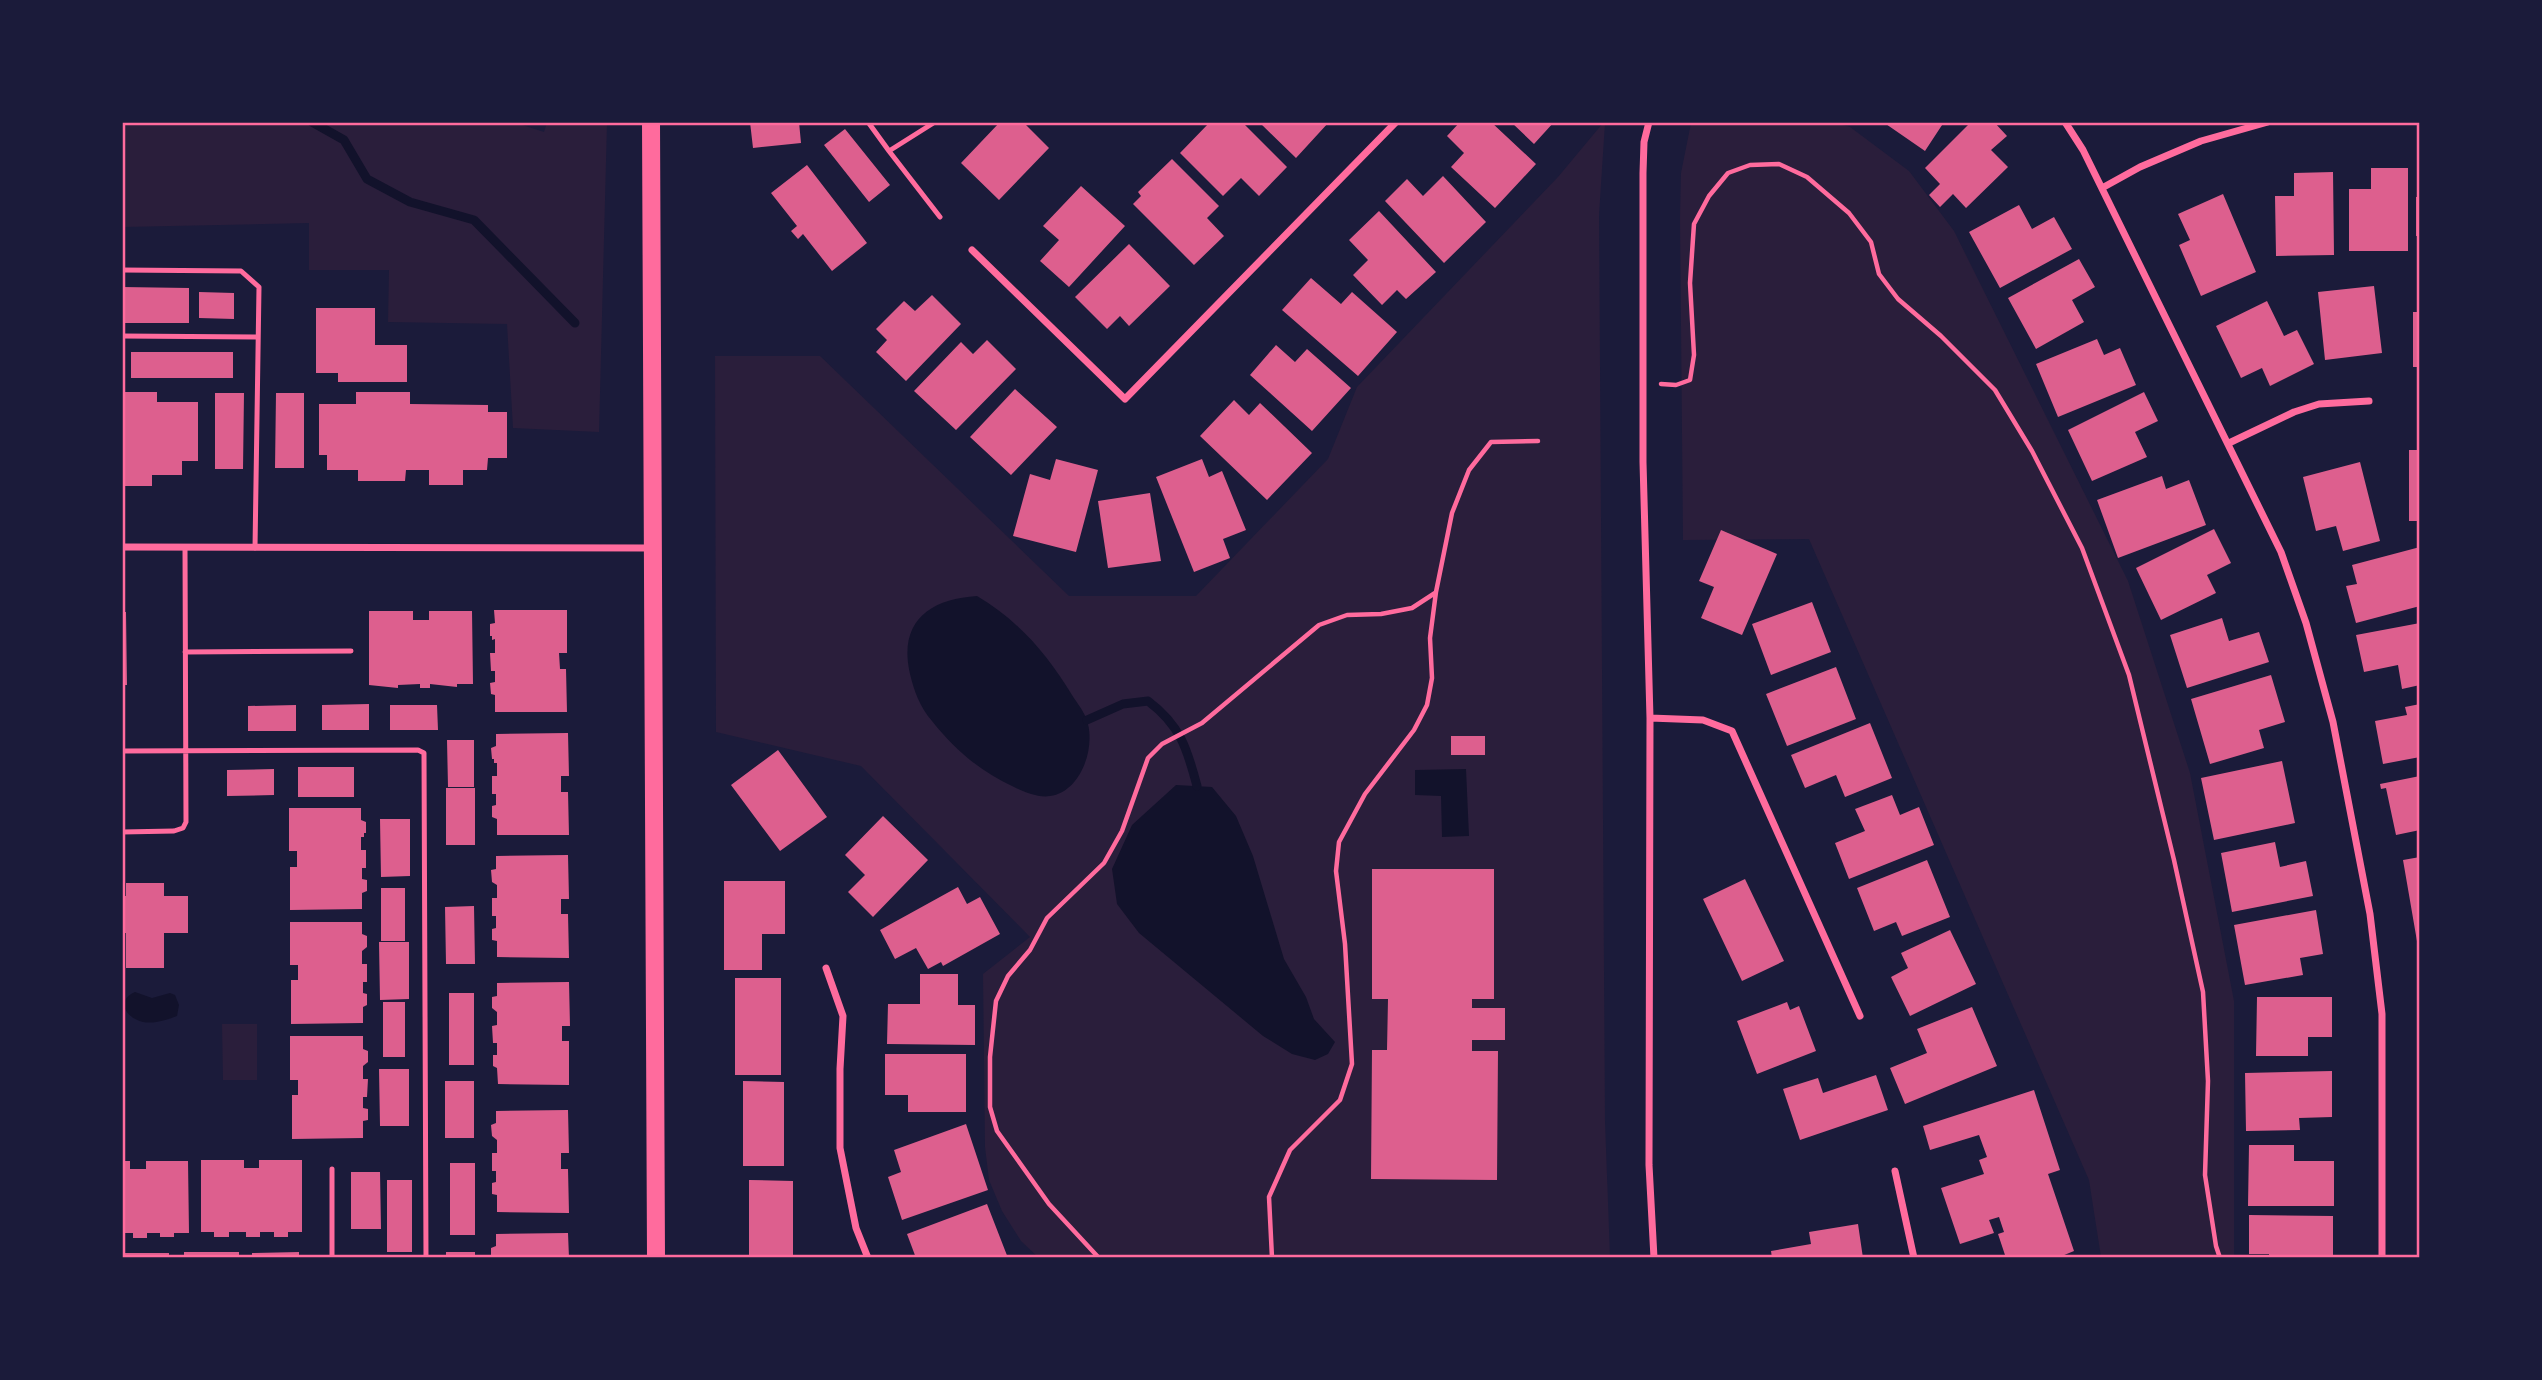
<svg xmlns="http://www.w3.org/2000/svg" width="2542" height="1380" font-family="'Open Sans',sans-serif">
  <style>
    .green { fill: #2a1e3b }
    .water { fill: #12122b }
    .lines { fill: none; stroke-linecap: round; stroke-linejoin: round }
    .stream { stroke: #12122b; stroke-width: 9 }
    .building { fill: #dd5f8e }
    .path { stroke: #ff6b9d; stroke-width: 4.5 }
    .service { stroke: #ff6b9d; stroke-width: 5 }
    .minor { stroke: #ff6b9d; stroke-width: 7 }
    .primary { stroke: #ff6b9d; stroke-width: 18 }
    .neatline { fill: none; stroke: #ff6b9d; stroke-width: 2.5 }
  </style>
  <rect width="100%" height="100%" fill="#1b1b3a"/>
  <path class="green" d="M516,123L544,132L547,123H607L599,432L513,428L507,324L388,322L389,270H309V223L123,227V123Z
    M1603,123H1605L1599,215L1605,1121L1610,1257L1039,1258L1021,1241L1002,1211L989,1180L985,1147L983,974L1030,937L861,766L716,732L715,356H820L1069,596H1196L1328,459L1357,387L1558,177Z
    M1691,123H1835L1850,127L1909,171L1954,231L2128,581L2190,773L2234,1001V1257H2101L2089,1180L1809,539L1683,540L1680,218L1681,173Z
    M222,1024H257V1080H223Z"/>
  <path class="water" d="M977,596C1019,621 1047,654 1072,695C1077,703 1083,710 1086,718C1097,744 1082,792 1050,796C1039,798 1024,792 1014,787C981,772 955,750 932,721C920,707 914,691 910,674C898,622 929,599 977,596Z
    M1466,769L1469,836L1442,837L1441,796L1415,795V770Z
    M1176,785L1212,787L1236,816L1253,856L1284,959L1306,997L1314,1019L1335,1042L1328,1054L1315,1060L1292,1054L1263,1036L1139,933L1117,904L1112,869L1132,825Z
    M135,992L152,998L170,993L175,995L179,1005L177,1016C166,1020 155,1024 143,1022C126,1018 115,1001 135,992Z"/>
  <g class="lines">
    <path class="stream" d="M312,122L344,140L367,179L410,202L474,220L575,323
      M1087,720L1123,704L1148,701C1180,725 1187,748 1197,786"/>
  </g>
  <path class="building" d="M750,122H799L801,143L753,148Z
    M1000,122H1023L1049,148L999,200L961,163Z
    M1210,122H1242L1287,167L1259,196L1241,178L1223,196L1180,153Z
    M1259,122H1329L1296,158Z
    M1460,122H1491L1536,164L1495,208L1451,167L1464,153L1447,136Z
    M1511,122H1554L1534,144Z
    M1883,122H1944L1925,151Z
    M1971,122H1994L2007,136L1991,150L2008,167L1966,208L1953,194L1940,207L1929,195L1940,184L1925,168Z
    M845,129L890,185L869,202L824,145Z
    M1172,159L1219,206L1207,218L1224,236L1194,265L1133,204L1141,196L1138,192Z
    M807,165L867,243L832,271L803,234L798,239L791,231L797,226L771,193Z
    M2371,168H2408V251H2349V189H2371Z
    M2333,172L2334,255L2276,256L2275,196H2294V173Z
    M1443,176L1486,222L1444,263L1385,201L1407,179L1423,196Z
    M1081,186L1125,226L1069,287L1040,261L1059,240L1043,226Z
    M2223,194L2256,272L2201,296L2179,245L2190,240L2178,214Z
    M2416,197H2420V236H2416Z
    M2019,205L2032,229L2054,217L2072,249L2000,288L1969,232Z
    M1379,211L1436,272L1406,299L1397,290L1382,305L1353,275L1368,260L1349,240Z
    M1129,244L1170,286L1129,326L1120,316L1107,329L1075,297Z
    M2079,259L2095,287L2072,300L2084,322L2036,349L2008,298Z
    M1311,278L1341,304L1352,292L1397,332L1358,376L1282,310Z
    M2374,286L2382,353L2325,360L2318,292Z
    M122,287L189,288V323H122Z
    M199,292L234,293V319L199,318Z
    M932,295L961,324L906,381L876,352L887,340L876,329L904,301L915,311Z
    M2267,301L2284,336L2297,330L2314,364L2270,386L2262,368L2241,378L2216,326Z
    M316,308H375V345H407V382H338V373H316Z
    M2413,312H2420V367H2413Z
    M2097,339L2104,355L2120,348L2136,385L2058,417L2036,364Z
    M987,340L1016,369L956,430L914,391L961,342L973,354Z
    M1276,345L1295,362L1307,349L1351,388L1312,431L1250,375Z
    M131,352H233V378H131Z
    M1015,389L1057,427L1011,475L970,437Z
    M122,392H157V402H198V461H182V475H152V486H122Z
    M356,392H410V404L488,405V412H507V458H488L487,470H463V485H429V470H406L405,481H358V470H327V455H319V404H356Z
    M2144,392L2158,421L2135,432L2147,457L2092,481L2068,430Z
    M215,393H244L243,469H215Z
    M276,393H304V468H275Z
    M1234,400L1249,415L1260,403L1312,453L1267,500L1200,436Z
    M2409,450H2420V521H2409Z
    M1056,459L1098,470L1076,552L1013,536L1030,474L1050,480Z
    M1202,459L1209,477L1222,471L1246,530L1223,539L1230,558L1194,572L1156,477Z
    M2360,462L2380,541L2343,551L2336,526L2316,531L2303,477Z
    M2162,476L2166,489L2189,480L2206,525L2118,558L2097,500Z
    M1150,493L1161,561L1108,568L1098,501Z
    M2214,529L2231,563L2207,575L2216,593L2161,620L2136,568Z
    M1721,530L1777,554L1742,635L1701,618L1714,587L1699,581Z
    M2420,547V606L2356,623L2346,586L2357,584L2352,565Z
    M1812,602L1831,652L1771,675L1752,624Z
    M494,610H567V653H559L560,669H566L567,712H495V695L491,694L490,683L495,682V671H491L490,653H495V639L492,640V636H490V624L495,623Z
    M369,611H413V620H429V611H472L473,684H457V687L430,684V688H420V684L398,685V688L369,685Z
    M122,612H126L127,685H122Z
    M2222,618L2229,641L2259,632L2269,662L2187,688L2170,635Z
    M2420,623V685L2402,689L2398,665L2364,672L2356,635Z
    M1836,667L1856,719L1787,746L1766,694Z
    M2271,675L2285,722L2259,730L2264,748L2210,764L2191,699Z
    M369,704V730H322V705Z
    M2420,704V757L2383,764L2375,721L2407,715L2405,707Z
    M296,705V731H248V706Z
    M390,705H437L438,730H390Z
    M1870,723L1892,778L1845,797L1836,775L1805,788L1791,755Z
    M568,733L569,776H561V792H568L569,835H497V819L492,817V806L496,805V794H492V776H497V763H494V759H492L491,748L496,746V734Z
    M1451,736H1485V755H1451Z
    M447,740H474V787H448Z
    M778,750L827,817L780,851L731,785Z
    M2282,761L2295,823L2214,840L2201,778Z
    M298,767H354V797H298Z
    M274,769V795L227,796V770Z
    M2420,776V830L2396,835L2386,788L2381,789L2380,784Z
    M446,788H475V845H446Z
    M1892,795L1900,815L1919,807L1934,845L1849,879L1835,843L1865,831L1855,809Z
    M289,808H361V820L366,822V833H364V837H361V850H366V868H362V879L367,880V891L362,893V909L290,910V867H297V851H289Z
    M883,816L928,860L873,917L848,892L865,875L845,855Z
    M380,819H410V876L381,877Z
    M2275,842L2280,867L2306,861L2313,896L2232,912L2221,853Z
    M568,855L569,899H561V914H568L569,958L497,957V941L492,940V929L496,928V916H492V898H497V885L492,882L491,870L496,869V856Z
    M2420,857V947H2418L2403,860Z
    M1927,860L1950,917L1902,936L1896,922L1874,931L1857,888Z
    M1372,869H1494V999H1472V1008H1505V1040H1472V1051H1498L1497,1180L1371,1179L1372,1050H1387L1388,999H1372Z
    M1745,879L1784,961L1742,981L1703,899Z
    M724,881H785V934H762V970H724Z
    M126,883H164V896H188V933H164V968H126V933H122V896H126Z
    M958,887L967,904L980,897L1000,934L943,966L941,962L928,969L916,948L895,959L880,930Z
    M381,888H405V941H381Z
    M474,906L475,964H446L445,907Z
    M2316,910L2323,954L2300,958L2303,975L2245,985L2234,925Z
    M290,922H362V934L367,936V947L362,951V964H367V982H363V993L367,994V1005L363,1007V1023L291,1024V980H298V965H290Z
    M1950,930L1976,984L1910,1016L1891,977L1908,968L1901,953Z
    M379,942H409V999L380,1000Z
    M920,974H958V1005H975V1045L887,1044L888,1004H920Z
    M735,978H781V1075H735Z
    M569,982L570,1026H562V1041H569V1085L498,1084L497,1068L493,1066V1055H497V1043H493L492,1026L497,1025V1012L492,1008V997L497,996V983Z
    M449,993H474V1065H449Z
    M2257,997H2332V1037H2308V1056H2256Z
    M383,1002H405V1057H383Z
    M1787,1002L1790,1010L1799,1006L1816,1051L1757,1074L1737,1021Z
    M1972,1007L1997,1066L1905,1104L1890,1068L1927,1053L1917,1029Z
    M290,1036H363V1049L368,1051V1062L363,1066V1079H368L367,1097H363V1108L368,1109V1120L363,1121V1138L292,1139V1095H298V1080H290Z
    M885,1054H966V1112H908V1095H885Z
    M379,1069H409V1126H380Z
    M2332,1071V1117L2299,1118L2300,1130L2246,1131L2245,1073Z
    M1876,1075L1888,1110L1800,1140L1783,1089L1818,1078L1823,1093Z
    M445,1081H474V1138H445Z
    M743,1081L784,1082V1166H743Z
    M2034,1090L2060,1170L2048,1174L2074,1251L2057,1258H2006L1998,1234L2004,1232L1999,1217L1989,1220L1994,1233L1960,1244L1941,1188L1984,1174L1979,1160L1987,1157L1979,1135L1930,1150L1923,1126Z
    M568,1110L569,1153H561V1169H568L569,1213L497,1212V1195L492,1194V1183L496,1182V1171H492V1153H497V1140L492,1136L491,1125L496,1123V1111Z
    M966,1124L988,1190L902,1220L888,1177L901,1172L894,1150Z
    M2249,1145H2294V1161H2334V1206H2248Z
    M201,1160H244V1168H259V1160H302V1232H288V1237H274V1232H260V1237H246V1232H229V1237H214V1232H201Z
    M122,1161H130V1169H146V1161H188L189,1233H174V1237H160V1233H147V1238H133V1233H122Z
    M450,1163H475V1235H450Z
    M351,1172H380L381,1229H351Z
    M387,1180H412V1252H387Z
    M749,1180L793,1181V1258H749Z
    M987,1204L1008,1258H916L907,1234Z
    M2249,1215L2333,1216V1255L2269,1258V1254H2249Z
    M1858,1224L1863,1258H1772L1771,1251L1811,1244L1809,1232Z
    M568,1233L569,1258H491V1248L496,1246V1234Z
    M184,1252H239V1258H184Z
    M299,1252V1258H252V1253Z
    M446,1252H475V1258H446Z
    M122,1253H169V1258H122Z"/>
  <g class="lines">
    <path class="path" d="M1661,384L1676,385L1690,380L1694,355L1690,283L1694,224L1709,196L1728,173L1750,165L1779,164L1807,177L1849,213L1871,242L1879,274L1898,299L1941,336L1995,390L2032,451L2082,548L2129,675L2174,860L2203,992L2208,1081L2205,1175L2216,1246L2220,1258
      M1099,1258L1049,1204L997,1131L990,1107V1057L996,1001L1008,976L1030,950L1047,918L1104,863L1122,831L1148,758L1162,744L1202,723L1319,625L1347,615L1381,614L1412,608L1435,593
      M1272,1258L1269,1197L1290,1150L1340,1100L1352,1064L1345,944L1336,871L1339,842L1365,794L1414,730L1427,705L1432,678L1430,638L1436,592L1452,513L1469,470L1491,442L1538,441"/>
    <path class="service" d="M868,122L889,151L935,122
      M889,151L940,217
      M122,270L241,271L259,287L255,548
      M122,336L258,337
      M185,652L351,651
      M122,751L418,750L424,753L426,1258
      M122,832L174,831L183,828L186,822L185,547
      M332,1169V1258"/>
    <path class="minor" d="M1649,122L1644,142L1643,173V462L1650,718L1649,1165L1654,1258
      M2065,122L2083,150L2281,552L2306,623L2333,722L2370,914L2382,1014V1258
      M2102,188L2140,167L2201,141L2268,122
      M972,250L1125,399L1396,122
      M2229,443L2294,412L2319,404L2369,401
      M122,547L653,548
      M1650,718L1703,720L1732,731L1860,1016
      M826,968L843,1016L840,1069V1148L856,1228L868,1258
      M1895,1171L1914,1258"/>
    <path class="primary" d="M651,122L656,1258"/>
  </g>
  <rect width="2542" height="1380" fill="none" stroke="#1b1b3a" stroke-width="248"/>
  <rect x="124" y="124" width="2294" height="1132" class="neatline"/>
</svg>
